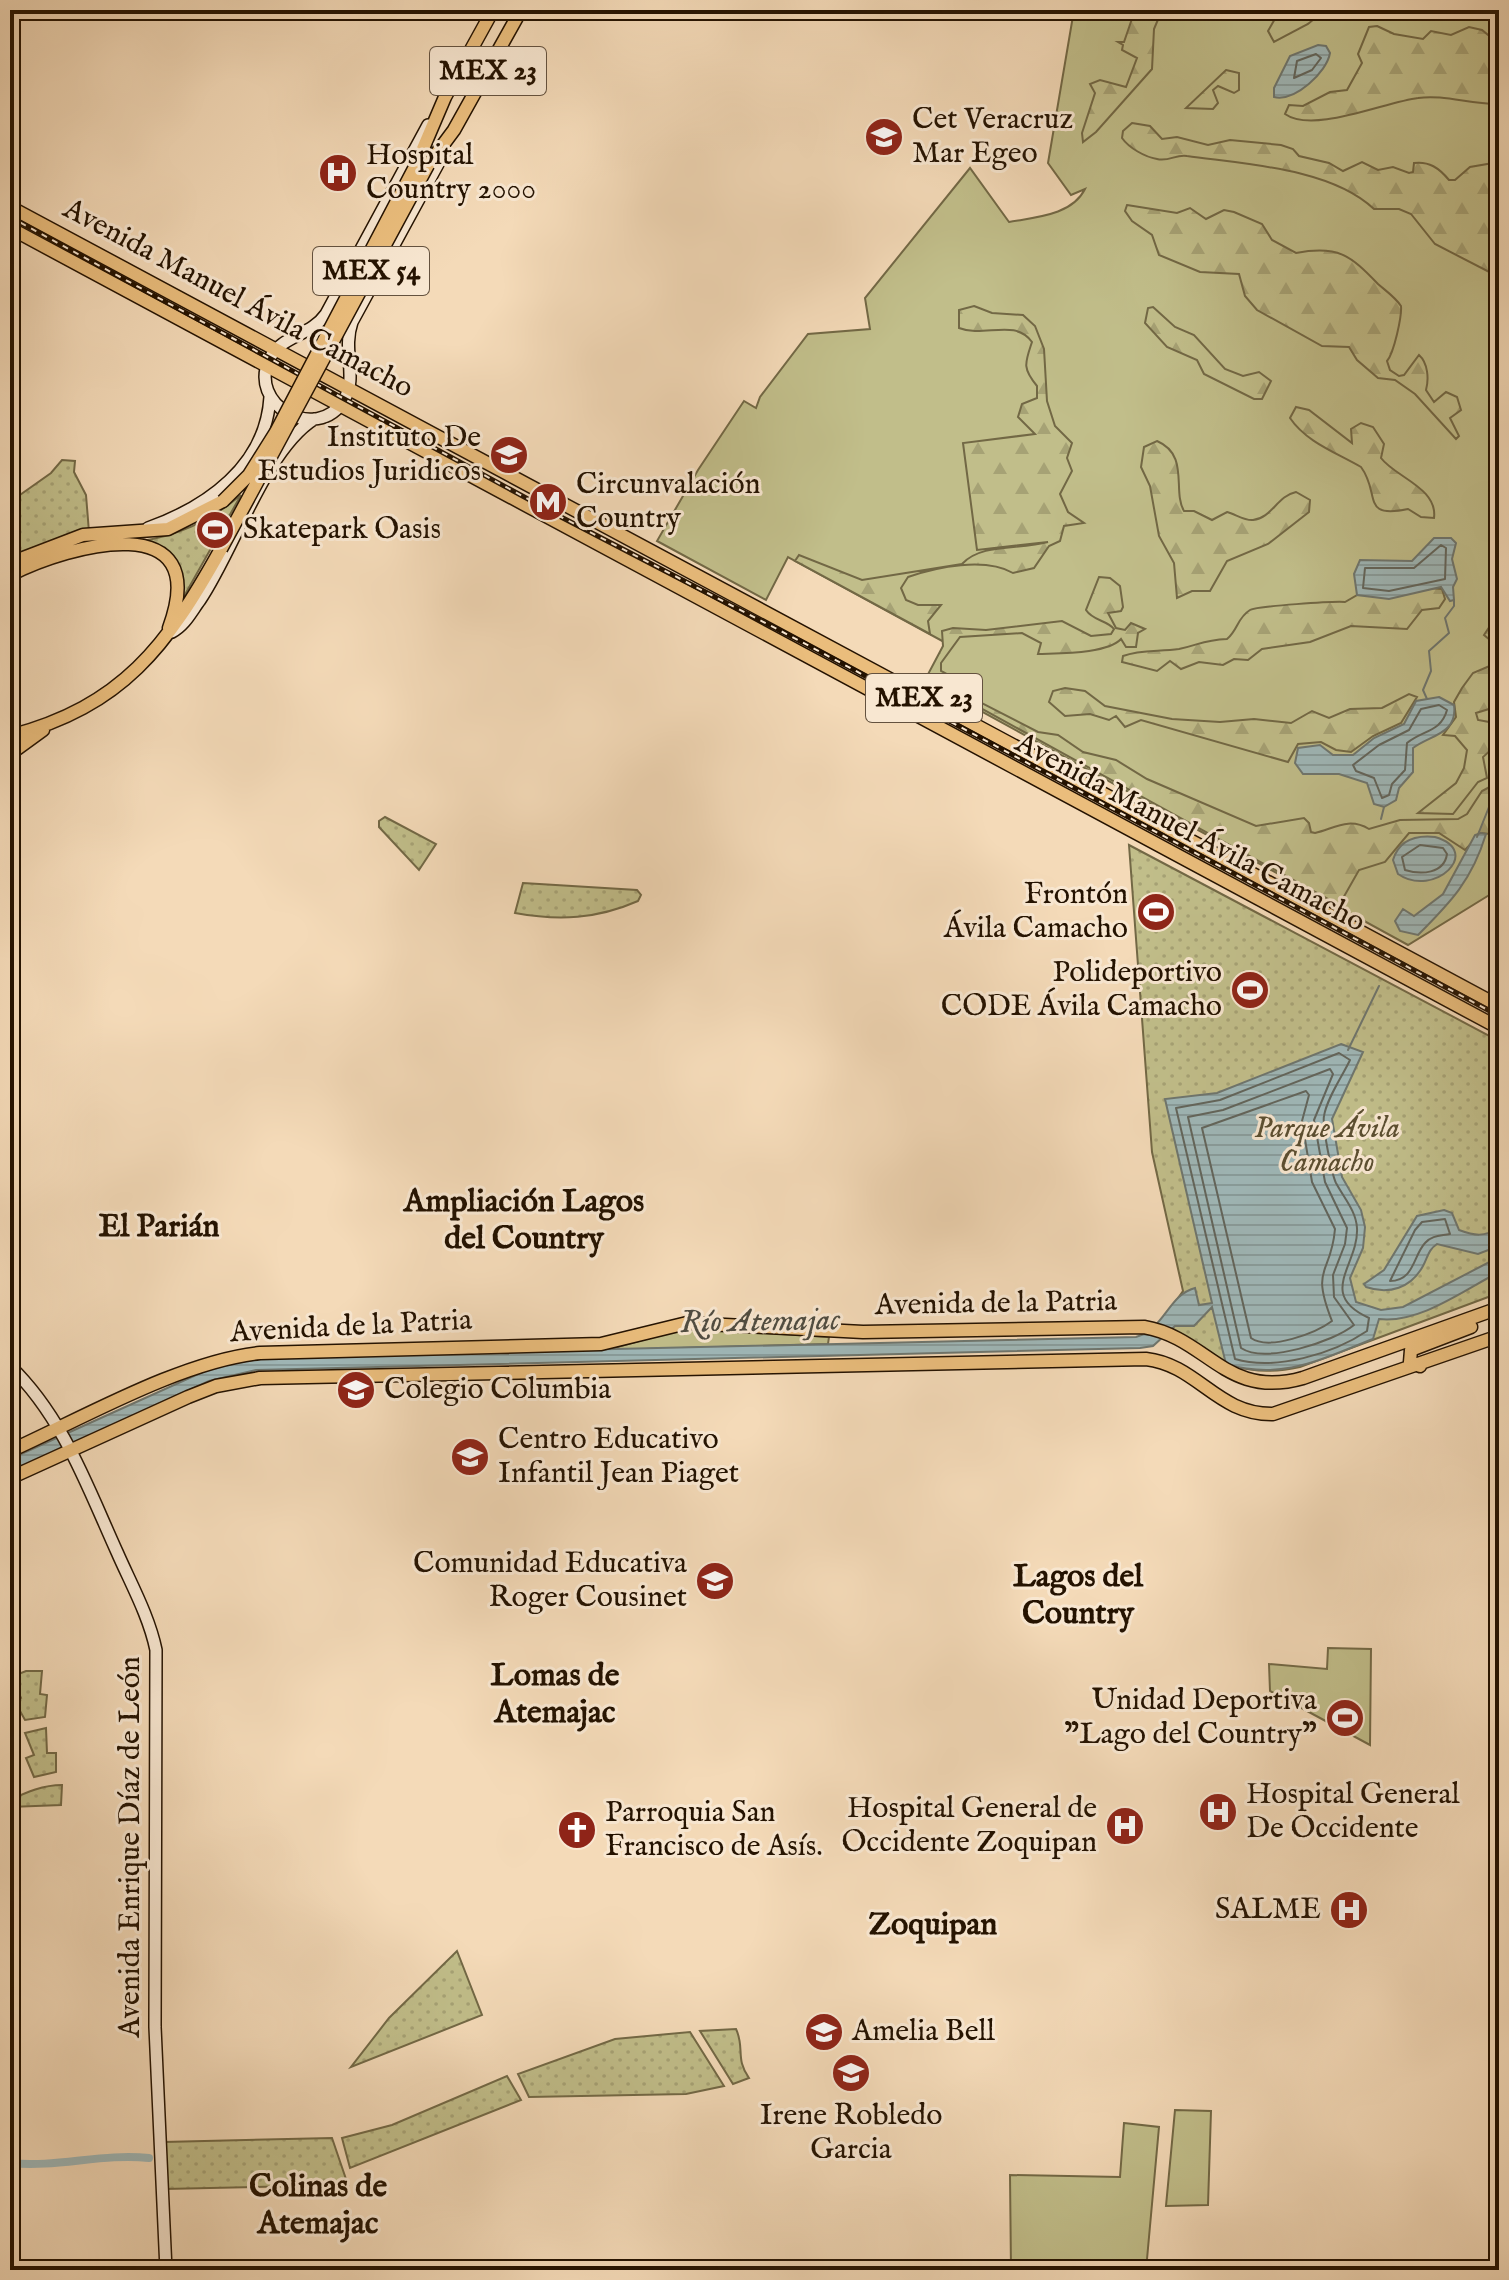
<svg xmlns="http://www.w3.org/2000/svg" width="1509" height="2280" font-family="'IM FELL English',serif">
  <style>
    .green { fill: #c1be8a; stroke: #726845; stroke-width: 2 }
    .forest { fill: url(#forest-firs); stroke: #726845; stroke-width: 2 }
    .park { fill: url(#park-dots); stroke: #726845; stroke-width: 2 }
    .water { fill: url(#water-rules); stroke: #6e766f; stroke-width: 2 }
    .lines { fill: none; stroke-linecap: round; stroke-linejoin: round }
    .shore { stroke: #62655c; stroke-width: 2 }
    .stream { stroke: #6e766f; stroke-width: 2 }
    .canal { stroke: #9fb8b9; stroke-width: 8 }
    .secondary-casing { stroke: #241200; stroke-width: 14 }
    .primary-casing { stroke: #241200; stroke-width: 15 }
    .secondary { stroke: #f8e7d1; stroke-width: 11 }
    .primary { stroke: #eabd7c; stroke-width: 12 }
    .rail-casing { stroke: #241200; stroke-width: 5 }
    .rail { stroke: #f8e7d1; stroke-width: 2; stroke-dasharray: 6; stroke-linecap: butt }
    .primary-bridge-casing { stroke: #241200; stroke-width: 15; stroke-linecap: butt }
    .primary-bridge { stroke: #eabd7c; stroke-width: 12 }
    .labels { text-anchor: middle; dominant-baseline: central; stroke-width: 6; stroke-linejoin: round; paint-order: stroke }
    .shield { fill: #f8e7d1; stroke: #64523f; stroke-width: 2 }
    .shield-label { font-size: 28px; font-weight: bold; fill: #241200 }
    .poi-label { font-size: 30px; fill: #241200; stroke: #f8e7d1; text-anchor: start }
    .street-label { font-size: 30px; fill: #241200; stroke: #f8e7d1 }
    .park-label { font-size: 30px; font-style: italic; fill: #5b4e30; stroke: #f8e7d1 }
    .neighbourhood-label { font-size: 32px; font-weight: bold; fill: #241200; stroke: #f8e7d1 }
    .water-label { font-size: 32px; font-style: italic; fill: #4f4c41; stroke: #f8e7d1 }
  </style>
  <defs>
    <pattern id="forest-firs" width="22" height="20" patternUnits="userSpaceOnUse" patternTransform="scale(2)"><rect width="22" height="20" fill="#c1be8a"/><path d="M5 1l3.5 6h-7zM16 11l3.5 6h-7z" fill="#a6a275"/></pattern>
    <pattern id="park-dots" width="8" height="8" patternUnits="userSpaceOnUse" patternTransform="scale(2)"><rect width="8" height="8" fill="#c1be8a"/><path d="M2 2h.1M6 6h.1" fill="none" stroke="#a6a275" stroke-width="1.8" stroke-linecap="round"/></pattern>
    <pattern id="water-rules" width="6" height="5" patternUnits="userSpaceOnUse" patternTransform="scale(2)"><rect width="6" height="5" fill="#9fb8b9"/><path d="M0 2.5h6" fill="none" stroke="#899d9d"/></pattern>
  </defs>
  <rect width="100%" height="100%" fill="#f4dab8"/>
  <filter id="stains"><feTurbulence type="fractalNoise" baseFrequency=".0025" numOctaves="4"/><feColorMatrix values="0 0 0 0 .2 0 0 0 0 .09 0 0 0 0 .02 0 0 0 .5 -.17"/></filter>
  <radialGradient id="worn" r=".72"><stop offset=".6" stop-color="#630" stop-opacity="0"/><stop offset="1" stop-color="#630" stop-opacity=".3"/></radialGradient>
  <path class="green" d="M1074,10H1499V889L1408,945L926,681L946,643L788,557L766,600L657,541L698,470L744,401L756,408L760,397L808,334L870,329L865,298L970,168L1009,222C1037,217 1072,215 1085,189L1071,195L1048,163Z
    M685,1328L829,1337L828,1344L607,1350Z
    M1328,1648L1371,1649L1370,1745L1270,1691L1269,1664L1327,1669Z
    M1175,2110L1211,2111L1208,2205L1166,2206Z
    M1124,2123L1159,2127L1146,2270H1011L1010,2175L1120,2177Z"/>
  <path class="forest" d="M1162,10L1154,29L1152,69L1096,132L1083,142L1082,133L1095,93L1090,84L1100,80L1126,87L1137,58L1122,50L1123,45L1118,42H1124L1135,10Z
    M1280,10H1325L1308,24L1274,42L1268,31Z
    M1377,26L1394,34L1423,39L1431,31L1451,35L1469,27L1482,30L1499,44V104C1472,105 1444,94 1418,98C1385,102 1313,134 1285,114L1289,105L1303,106L1330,92L1347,90L1362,63L1358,54L1369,27Z
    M1226,70L1239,73V90L1234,93L1218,86L1213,90L1218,103L1213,109L1186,108Z
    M1132,123L1150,126L1162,139L1177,137L1208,145L1230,140L1281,145L1293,149L1299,156L1329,163L1343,171L1362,162L1378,170L1393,167L1409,173L1413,172L1414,163C1429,161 1439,168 1449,180H1455L1470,167L1499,162V277L1435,244L1411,214L1399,209H1374C1331,168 1244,164 1187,156C1176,154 1169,162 1157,159C1145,157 1129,148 1122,138L1123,131Z
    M1127,205L1177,213L1190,208L1206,219L1224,210L1234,212L1262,224L1272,240L1296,253C1338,245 1350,255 1378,284C1386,291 1395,297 1401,306C1402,316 1394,353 1387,361L1390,370L1399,376L1404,375L1419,355C1428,363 1429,379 1426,390L1434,402L1446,392L1457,397L1461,410L1450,418L1459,436L1456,439L1415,394L1395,380L1378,378L1357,360L1349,347L1322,346L1257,310L1245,296L1239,274L1200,272L1159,255L1152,235L1132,221L1125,211Z
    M974,306L992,313L1023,315L1035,326L1044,349L1047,401L1055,426L1072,443L1067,458L1072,471L1060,494L1068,512L1084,523L1064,526L1060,541L1049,546L1034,568L1013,573C985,557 937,567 908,577L901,588L906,600L918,605H941L928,621L930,634L795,561L799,555L862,580L962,564C981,543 1019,550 1048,542L977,550L963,443L1035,434L1018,417L1022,404L1037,398V386C1022,368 1025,363 1032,342C1015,318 984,338 959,328V310Z
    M1153,307L1175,327L1194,335L1225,369L1243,376L1259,372L1271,381L1262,399H1254L1204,374L1197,360L1167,347L1145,323L1148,308Z
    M1296,407L1309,410L1352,443L1351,429L1361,423L1373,427L1384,444L1381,458C1395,477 1438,488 1434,518L1421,517L1408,509C1360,519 1381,494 1361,467C1337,453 1306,442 1290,418Z
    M1157,441C1190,455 1172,491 1184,511H1194L1212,520L1227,512C1235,514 1245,521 1253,520C1272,518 1277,496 1296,492L1310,500L1309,512L1268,544L1227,561L1210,591H1192L1177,598L1174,563L1159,536L1150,486L1141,467L1144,447Z
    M1099,577L1110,578L1120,586L1123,607L1121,611L1108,613L1116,628L1125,630L1131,623L1145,629L1138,633L1136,647H1126L1121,639C1107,654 1059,653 1038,654L1041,643L1022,633L960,637L941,663V671L960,681V692L1038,732L1058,735L1083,752L1116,760L1147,779L1256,826L1304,818L1309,823L1311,832L1315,833C1335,828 1349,817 1369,829L1400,820L1458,819L1467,814L1482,791L1497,783L1499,835L1481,833L1465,850L1439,833H1409L1385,862L1359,870L1342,900L1346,909L926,678L943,646L942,631L953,628L986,630L1062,621L1091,636L1111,634L1114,629C1107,620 1093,621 1086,610Z
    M1418,587L1442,589L1445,599L1439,608L1422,610L1407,629L1351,626L1310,642L1262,649L1248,660L1234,659L1223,665L1199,662L1181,669L1170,661L1157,671L1122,662L1123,656C1141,649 1159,652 1179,649C1199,645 1203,640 1227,639C1238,630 1237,618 1250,610C1257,606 1335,601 1345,602L1359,594Z
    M1499,625V706L1476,713L1478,720L1489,722L1499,733L1493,748L1483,757L1487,778L1478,782L1453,814L1418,813L1456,783L1464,768L1467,750L1455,736L1443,735L1456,717L1454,702L1462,688L1473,673L1492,665L1496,645L1484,635L1490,626Z
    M1065,688L1085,691L1105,706L1172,719L1220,722L1254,719L1291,723L1312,711L1329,718L1350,709L1382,708L1409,694L1417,697L1401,723L1373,736L1351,752L1336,750L1321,742L1298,744L1288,762L1141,720L1125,727L1116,716L1109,720L1090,714L1065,716L1049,702L1053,691Z"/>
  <path class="park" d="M62,460L75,461L74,472L86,495L89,532L10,559V502L51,473Z
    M241,495L178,607C187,563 178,554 136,542C178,536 208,522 241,495Z
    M385,817L436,844L419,870L379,827V821Z
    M1129,845L1499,1041V1293L1300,1367C1236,1381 1212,1356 1159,1325L1183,1291L1152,1152Z
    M523,883L637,890L641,895L638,901C597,919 559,921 515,913Z
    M26,1671H42L40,1694L47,1695L45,1717L25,1720L15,1702L21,1698L11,1677Z
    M46,1728L47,1753H56V1772L34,1777L26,1758L34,1755L25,1733Z
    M62,1785L61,1805L10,1807V1800C27,1792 43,1785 62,1785Z
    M457,1951L482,2015L351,2067L389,2018Z
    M736,2029C745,2048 735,2059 749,2078L733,2084L700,2031Z
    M690,2032L724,2086L686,2094L529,2097L518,2074L615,2039Z
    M507,2076L521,2100L350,2168L342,2138L392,2125Z
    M332,2138L348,2185L165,2189L164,2142Z"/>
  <path class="water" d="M1318,45L1326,46L1330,53C1327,72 1295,102 1274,97V88L1290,56Z
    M1434,538H1451L1456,543L1452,559L1457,579L1453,587L1454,600L1450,601L1441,587L1389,599L1357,595L1354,574L1360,560L1412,561Z
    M1439,697L1454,705C1458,734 1430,735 1413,748V772L1399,788L1396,800L1384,807L1374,804L1367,783L1339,774H1303L1295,763L1298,748L1320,745L1333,755H1353L1374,738L1404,724L1416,701Z
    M1481,833L1486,834C1472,880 1451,902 1418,935L1400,931L1395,921L1403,909L1414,916L1443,894L1475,835Z
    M1435,837C1484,851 1434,899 1398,874L1393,860C1399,840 1416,835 1435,837Z
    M1341,1044L1363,1052L1332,1119L1342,1177L1361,1210L1365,1227L1363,1248L1350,1278L1356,1302L1381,1310L1403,1307L1499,1257V1272C1464,1290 1419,1324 1379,1319L1373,1339C1321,1359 1283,1381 1226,1364L1212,1307L1194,1326H1175L1153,1346L1140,1348L256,1370L209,1381L10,1472V1459L216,1366L271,1357L1136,1337C1165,1329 1168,1295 1195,1288L1199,1305L1212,1303L1165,1099L1217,1093Z
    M1444,1210L1452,1213L1459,1230C1475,1236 1484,1237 1499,1228V1246L1478,1254L1437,1244C1428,1250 1428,1257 1423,1266C1411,1288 1389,1295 1366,1287L1364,1284L1384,1270L1417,1216Z"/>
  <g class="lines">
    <path class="shore" d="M1316,54L1321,58L1312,70L1294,78L1297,61Z
      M1441,545L1446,548L1445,579L1389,591L1363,588L1365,568H1414Z
      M1439,705L1447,710C1441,732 1423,730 1407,743L1405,770L1392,784L1389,795L1382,798L1374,778L1356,771L1353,765L1379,745L1409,730L1421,709Z
      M1420,845L1443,848L1447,854C1444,874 1421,875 1405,870L1402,857Z
      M1339,1053L1350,1060C1342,1077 1327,1098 1324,1116C1322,1126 1332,1175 1336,1183C1344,1198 1356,1211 1357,1228C1359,1265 1316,1294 1369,1318L1367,1331C1333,1354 1275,1371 1235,1359L1176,1108L1220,1100Z
      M1330,1069L1333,1074L1314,1120L1325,1182L1347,1228L1345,1244L1333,1275L1334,1297L1354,1325C1333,1342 1265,1364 1241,1348L1188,1117L1223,1110Z
      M1306,1091L1309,1095L1302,1121L1312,1182L1335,1229C1331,1276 1310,1265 1332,1321C1316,1333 1269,1351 1251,1338L1202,1128Z
      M1445,1219L1450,1234C1441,1236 1432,1235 1425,1243C1413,1256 1414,1281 1390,1281L1415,1230L1422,1222Z"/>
    <path class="stream" d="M1427,699L1423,690L1431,671L1429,651L1449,633L1445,618L1454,606V600
      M1381,819L1384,807
      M1477,837L1499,782
      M1348,1050L1379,986"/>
    <path class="canal" d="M10,2163C57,2168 102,2153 149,2158"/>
    <g class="secondary-casing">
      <path id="secondary" d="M428,125L326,314C311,336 282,335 270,358C246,405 317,444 344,400C358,377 342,351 352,322L444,153
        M148,528C207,507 266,466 270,397
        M172,632C185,625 191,612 200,600C234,550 265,450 314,419
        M10,1366C63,1417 87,1486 117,1552C131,1584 149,1616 156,1650L155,2027L166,2270"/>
    </g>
    <g class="primary-casing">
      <path id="primary" d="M416,165L445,97L493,10
        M428,165L454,130L521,10
        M10,207L1499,1006
        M10,228L1499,1028
        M10,563L83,535L168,529L223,501
        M10,575C70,544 214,506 169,628
        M10,736C123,706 167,646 221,549
        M10,754L43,730
        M1420,1366L1410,1362L1411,1350L1471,1327
        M10,1451C83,1418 182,1361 260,1353L601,1344L687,1323L863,1332L1144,1327C1208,1338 1226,1400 1303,1378L1499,1308
        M10,1478L188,1397L216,1386L260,1378L1146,1359C1198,1365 1217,1415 1273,1414L1499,1336"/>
    </g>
    <use href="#secondary" class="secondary"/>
    <use href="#primary" class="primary"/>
    <g class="rail-casing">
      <path id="rail" d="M10,217L561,517L800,641L1499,1016"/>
    </g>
    <use href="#rail" class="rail"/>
    <g class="primary-bridge-casing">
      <path id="primary-bridge" d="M223,501L249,475L276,432L416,165
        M221,549L428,165"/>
    </g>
    <use href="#primary-bridge" class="primary-bridge"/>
  </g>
  <defs>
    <g id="university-disc" transform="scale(2)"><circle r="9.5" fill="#8f2418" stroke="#f8e7d1"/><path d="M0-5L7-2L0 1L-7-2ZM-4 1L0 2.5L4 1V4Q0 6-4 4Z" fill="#fff"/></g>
    <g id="hospital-disc" transform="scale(2)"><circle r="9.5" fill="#8f2418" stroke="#f8e7d1"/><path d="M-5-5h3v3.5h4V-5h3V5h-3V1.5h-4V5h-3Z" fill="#fff"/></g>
    <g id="metro-disc" transform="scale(2)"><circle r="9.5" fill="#8f2418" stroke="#f8e7d1"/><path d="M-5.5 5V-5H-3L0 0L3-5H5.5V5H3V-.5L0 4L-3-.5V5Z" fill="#fff"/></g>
    <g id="stadium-disc" transform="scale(2)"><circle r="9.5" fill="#8f2418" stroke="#f8e7d1"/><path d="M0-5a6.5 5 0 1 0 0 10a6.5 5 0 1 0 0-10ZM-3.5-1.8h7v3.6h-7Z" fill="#fff"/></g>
    <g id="school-disc" transform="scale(2)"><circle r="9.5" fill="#8f2418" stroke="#f8e7d1"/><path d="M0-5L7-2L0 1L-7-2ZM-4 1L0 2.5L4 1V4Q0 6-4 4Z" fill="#fff"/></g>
    <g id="church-disc" transform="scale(2)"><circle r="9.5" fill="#8f2418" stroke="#f8e7d1"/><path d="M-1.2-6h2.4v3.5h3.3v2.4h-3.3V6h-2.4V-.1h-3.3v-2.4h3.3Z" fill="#fff"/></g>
  </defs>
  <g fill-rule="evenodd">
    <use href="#university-disc" x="884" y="137"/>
    <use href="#hospital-disc" x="338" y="173"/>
    <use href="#university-disc" x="509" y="455"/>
    <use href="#metro-disc" x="548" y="502"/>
    <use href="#stadium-disc" x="215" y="530"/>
    <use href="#stadium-disc" x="1156" y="912"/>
    <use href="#stadium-disc" x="1250" y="990"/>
    <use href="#school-disc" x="356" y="1390"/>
    <use href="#school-disc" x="470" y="1457"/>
    <use href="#school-disc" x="715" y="1581"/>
    <use href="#stadium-disc" x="1345" y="1718"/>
    <use href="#hospital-disc" x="1218" y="1812"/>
    <use href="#hospital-disc" x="1125" y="1826"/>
    <use href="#church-disc" x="577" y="1830"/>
    <use href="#hospital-disc" x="1349" y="1910"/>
    <use href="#school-disc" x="824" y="2032"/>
    <use href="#school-disc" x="851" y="2073"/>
  </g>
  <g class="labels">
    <g class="shield">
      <rect x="430" y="47" width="116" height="48" rx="6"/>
      <rect x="313" y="247" width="116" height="48" rx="6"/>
      <rect x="866" y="674" width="116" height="48" rx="6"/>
    </g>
    <g class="shield-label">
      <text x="488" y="71">MEX 23</text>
      <text x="371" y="271">MEX 54</text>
      <text x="924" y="698">MEX 23</text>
    </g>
    <g class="poi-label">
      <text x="912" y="120">Cet Veracruz<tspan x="912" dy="34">Mar Egeo</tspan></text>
      <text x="366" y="156">Hospital<tspan x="366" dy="34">Country 2000</tspan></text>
      <text x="481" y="438" text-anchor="end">Instituto De<tspan x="481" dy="34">Estudios Juridicos</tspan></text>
      <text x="576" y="485">Circunvalación<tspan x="576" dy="34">Country</tspan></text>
      <text x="243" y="530">Skatepark Oasis</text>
      <text x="1128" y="895" text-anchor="end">Frontón<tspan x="1128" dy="34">Ávila Camacho</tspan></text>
      <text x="1222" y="973" text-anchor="end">Polideportivo<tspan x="1222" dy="34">CODE Ávila Camacho</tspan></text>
      <text x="384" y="1390">Colegio Columbia</text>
      <text x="498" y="1440">Centro Educativo<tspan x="498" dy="34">Infantil Jean Piaget</tspan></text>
      <text x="687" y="1564" text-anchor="end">Comunidad Educativa<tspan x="687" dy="34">Roger Cousinet</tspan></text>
      <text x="1317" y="1701" text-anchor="end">Unidad Deportiva<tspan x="1317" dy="34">"Lago del Country"</tspan></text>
      <text x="1246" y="1795">Hospital General<tspan x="1246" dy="34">De Occidente</tspan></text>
      <text x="1097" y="1809" text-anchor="end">Hospital General de<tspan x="1097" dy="34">Occidente Zoquipan</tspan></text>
      <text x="605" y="1813">Parroquia San<tspan x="605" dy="34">Francisco de Asís.</tspan></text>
      <text x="1321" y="1910" text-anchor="end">SALME</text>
      <text x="852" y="2032">Amelia Bell</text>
      <text x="851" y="2116" text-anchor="middle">Irene Robledo<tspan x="851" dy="34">Garcia</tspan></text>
    </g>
    <g class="street-label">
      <text transform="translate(238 299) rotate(28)">Avenida Manuel Ávila Camacho</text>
      <text transform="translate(1190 833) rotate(28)">Avenida Manuel Ávila Camacho</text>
      <text transform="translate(996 1304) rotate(-1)">Avenida de la Patria</text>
      <text transform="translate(351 1327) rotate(-3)">Avenida de la Patria</text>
      <text transform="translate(131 1847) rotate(-90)">Avenida Enrique Díaz de León</text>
    </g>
    <g class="park-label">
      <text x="1327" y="1129">Parque Ávila<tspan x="1327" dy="34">Camacho</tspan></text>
    </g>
    <g class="neighbourhood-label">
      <text x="524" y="1202">Ampliación Lagos<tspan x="524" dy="37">del Country</tspan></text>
      <text x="159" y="1227">El Parián</text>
      <text x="1078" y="1577">Lagos del<tspan x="1078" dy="37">Country</tspan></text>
      <text x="555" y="1676">Lomas de<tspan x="555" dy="37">Atemajac</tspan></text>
      <text x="933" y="1925">Zoquipan</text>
      <text x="318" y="2187">Colinas de<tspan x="318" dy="37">Atemajac</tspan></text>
    </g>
    <g class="water-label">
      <text transform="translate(760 1322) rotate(-1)">Río Atemajac</text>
    </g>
  </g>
  <rect width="1509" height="2280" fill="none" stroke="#f4dab8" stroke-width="40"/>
  <rect x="12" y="12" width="1485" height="2256" fill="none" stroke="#241200" stroke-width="4"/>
  <rect x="20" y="20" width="1469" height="2240" fill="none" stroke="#241200" stroke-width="2"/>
  <rect width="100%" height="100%" filter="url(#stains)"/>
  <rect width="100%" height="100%" fill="url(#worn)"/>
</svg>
